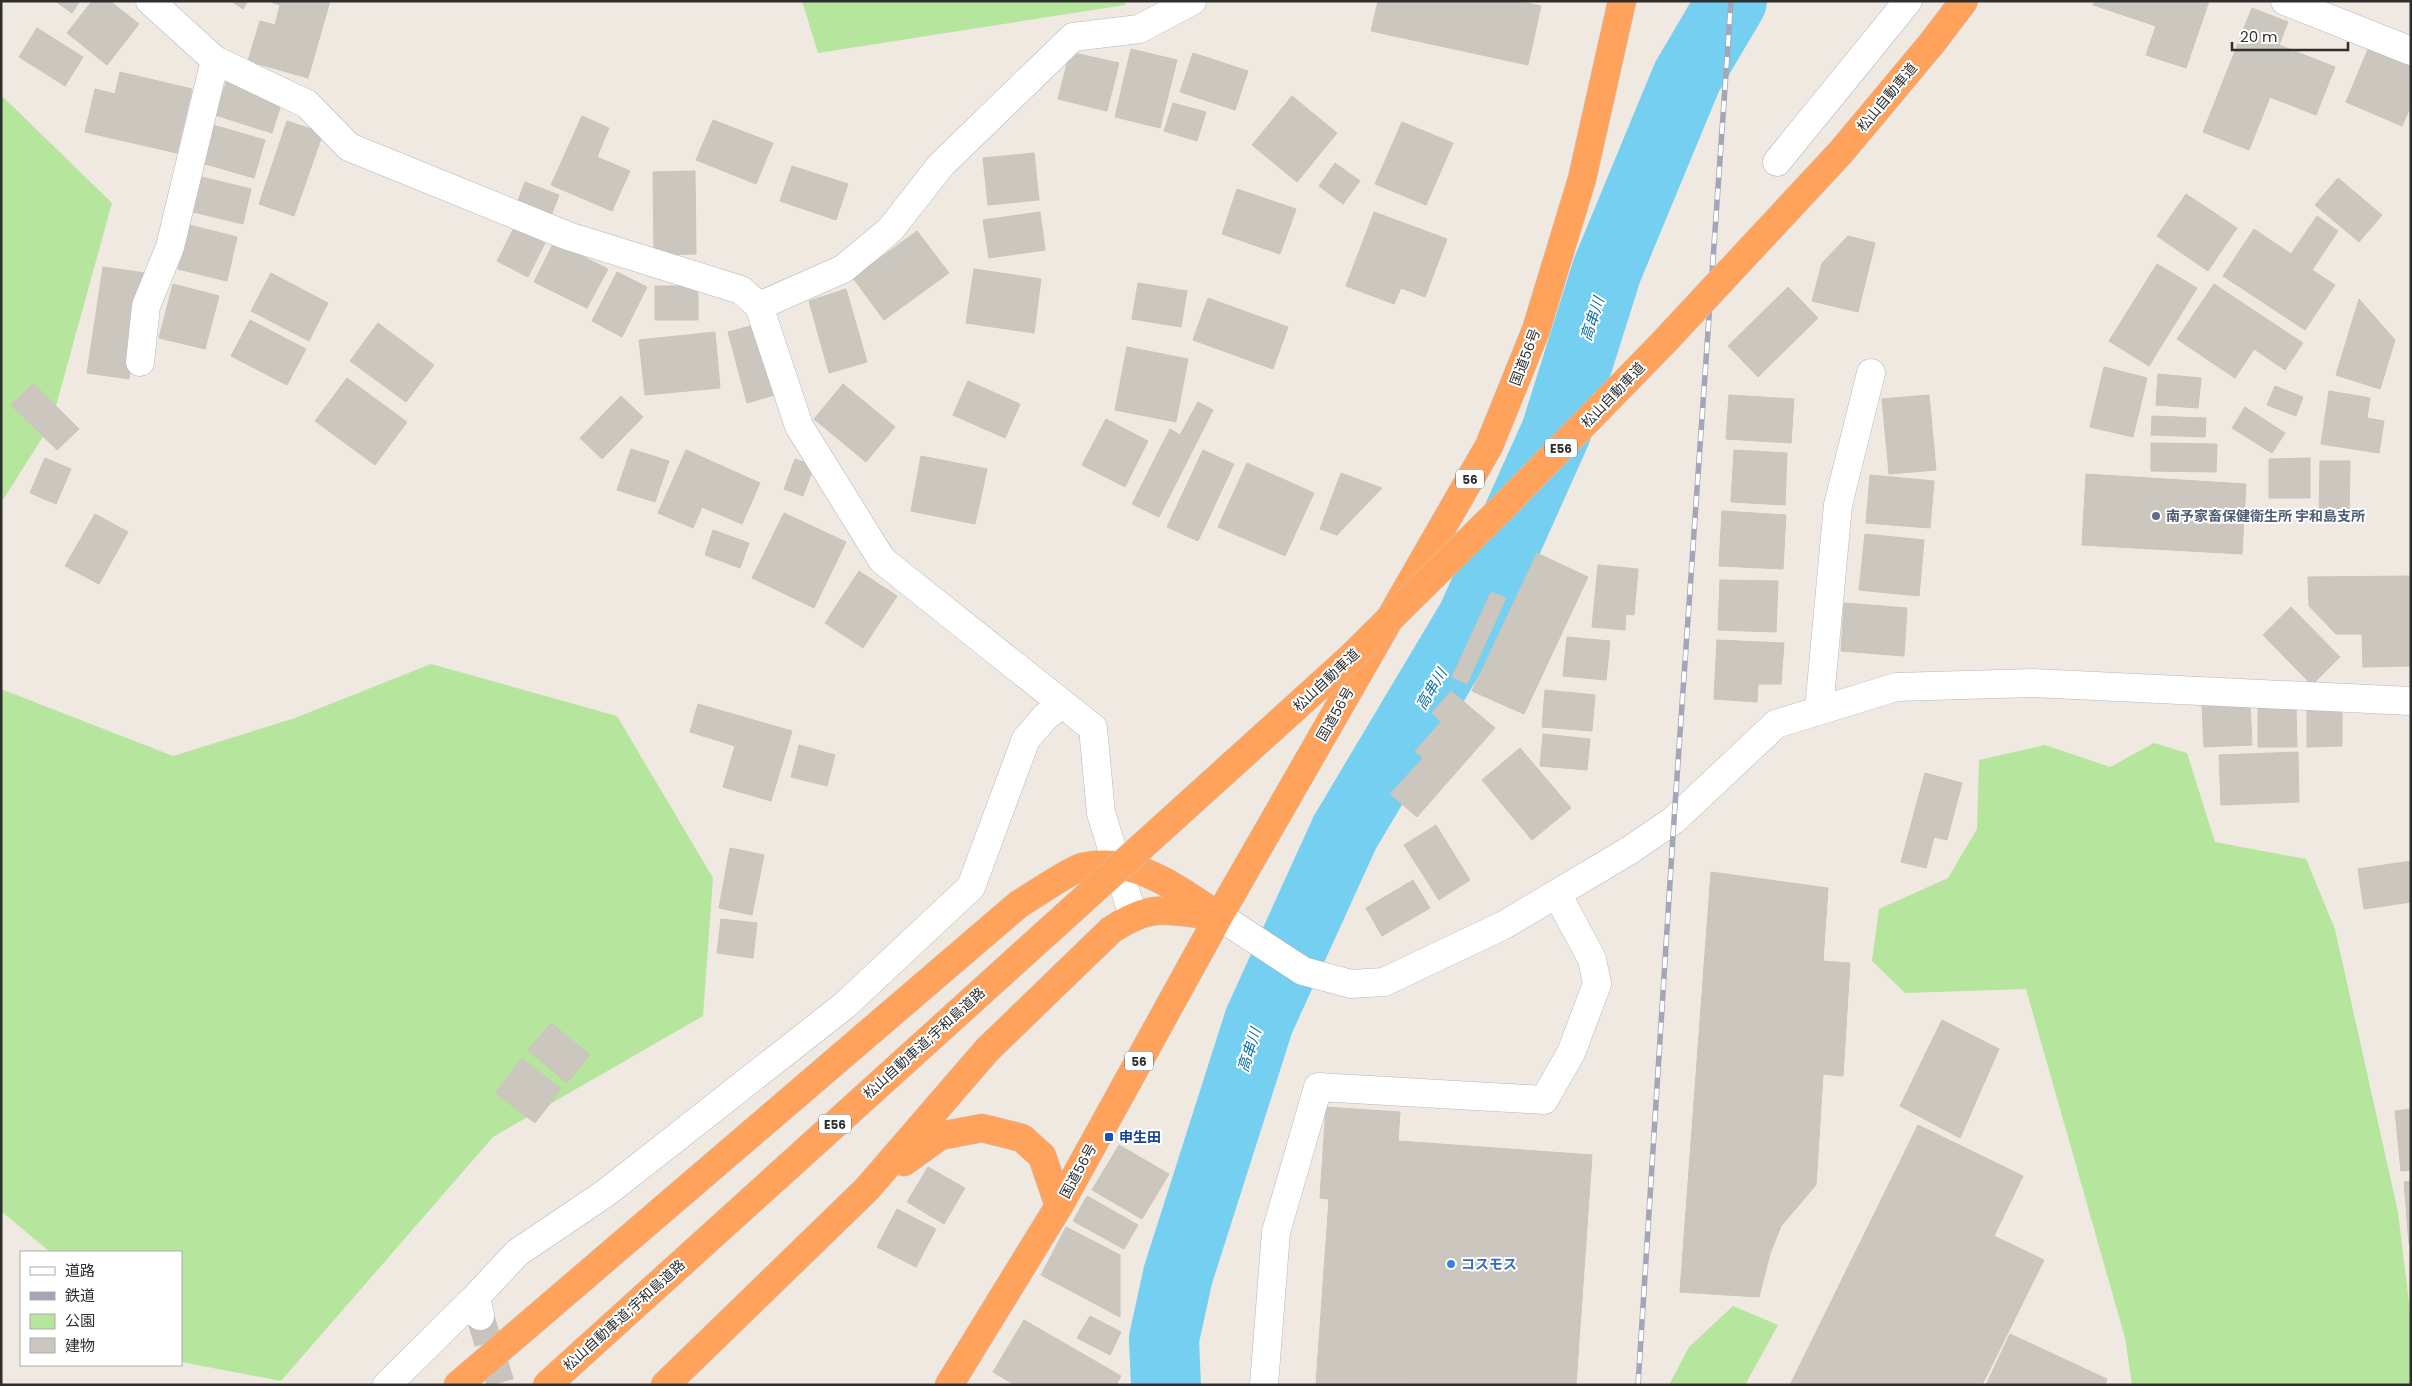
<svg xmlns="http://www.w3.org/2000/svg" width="2412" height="1386" font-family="Poppins,'Noto Sans JP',sans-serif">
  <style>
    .green { fill: #b6e59e }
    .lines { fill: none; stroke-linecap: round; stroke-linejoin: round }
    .river { stroke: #75cff0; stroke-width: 70 }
    .building { fill: #cbc7bf; stroke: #cbc5ba }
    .minor-tunnel { stroke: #c8c4bd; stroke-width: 28; stroke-dasharray: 28 14; stroke-linecap: butt }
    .minor-casing { stroke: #b4b7c1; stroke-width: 29 }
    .highway-casing { stroke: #c9c9c9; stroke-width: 29 }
    .minor { stroke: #fff; stroke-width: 28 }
    .highway { stroke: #ffa35c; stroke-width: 28 }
    .rail-casing { stroke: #a3a6b8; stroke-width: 5.5 }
    .rail { stroke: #fff; stroke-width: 4; stroke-dasharray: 11; stroke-linecap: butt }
    .highway-bridge-casing { stroke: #c9c9c9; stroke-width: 29; stroke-linecap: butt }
    .highway-bridge { stroke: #ffa35c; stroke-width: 28 }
    .service-dot { fill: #5c6f8a; stroke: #fff; stroke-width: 2 }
    .transit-dot { fill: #1a4fb4; stroke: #fff; stroke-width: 2 }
    .shop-dot { fill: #3f7fe0; stroke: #fff; stroke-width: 2 }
    .labels { text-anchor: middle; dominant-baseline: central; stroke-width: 4; stroke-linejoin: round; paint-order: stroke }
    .shield { fill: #fff; stroke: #6d6d6d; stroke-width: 1 }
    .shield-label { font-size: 12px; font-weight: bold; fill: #2e2e2e }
    .street-label { font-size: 14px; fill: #2e2e2e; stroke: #fff }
    .service-label { font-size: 14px; font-weight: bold; fill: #4e5e75; stroke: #fff; text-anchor: start }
    .transit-label { font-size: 14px; font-weight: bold; fill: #164399; stroke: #fff; text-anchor: start }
    .shop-label { font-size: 14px; font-weight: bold; fill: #366cbe; stroke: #fff; text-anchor: start }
    .water-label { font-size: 15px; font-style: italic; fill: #0d6fa3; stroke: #fff }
  </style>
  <rect width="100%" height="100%" fill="#efe9e1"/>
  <path class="green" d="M802,1H1126L1125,5L818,53Z
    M1,95L112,203L51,424L1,503Z
    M431,664L617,716L713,878L703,1016L493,1137L281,1381L181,1362V1252H50L1,1211V689L173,756L295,718Z
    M2154,743L2187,753L2215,842L2306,859L2335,929L2398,1212L2411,1319V1385H2132L2125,1338L2026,989L1905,993L1872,961L1879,909L1948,878L1977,829L1979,760L2045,745L2110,767Z
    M1733,1306L1778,1325L1745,1385H1669L1689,1347Z"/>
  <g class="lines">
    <path class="river" d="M1166,1385L1164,1339L1178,1275L1259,1021L1345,832L1472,619L1556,432L1607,270L1687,77L1732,1"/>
  </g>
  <path class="building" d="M55,1H80L72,13Z
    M92,1H110L139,24L107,65L67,33Z
    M231,1H248L243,9Z
    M330,1L308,78L248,61L260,21L275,25L280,5L268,1Z
    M1378,1H1517L1541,6L1528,65L1371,31Z
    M2094,1H2209L2186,68L2146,55L2156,26L2093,5Z
    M2252,8L2288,22L2279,45L2335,67L2316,115L2270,97L2249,150L2203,132Z
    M37,28L83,57L65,86L19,57Z
    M2369,47L2411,65V106L2402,126L2346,102Z
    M1131,49L1177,60L1160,128L1115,117Z
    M1070,52L1119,63L1107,111L1058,99Z
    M1193,53L1248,71L1235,110L1180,92Z
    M120,72L192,89L177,153L85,132L95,89L115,94Z
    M227,80L283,98L272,133L215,115Z
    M1292,96L1337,133L1297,182L1252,145Z
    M1173,103L1206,112L1197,141L1164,131Z
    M582,116L609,128L597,157L630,171L612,211L551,185Z
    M713,120L773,143L756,184L696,160Z
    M287,121L323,133L294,216L259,204Z
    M1402,122L1453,143L1426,205L1375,184Z
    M213,125L265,140L254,178L202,163Z
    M1034,153L1039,200L988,205L983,158Z
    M1335,163L1360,181L1343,204L1319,186Z
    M792,166L848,184L836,220L780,201Z
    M695,171L696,254L654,255L653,172Z
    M202,177L251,189L243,224L193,212Z
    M2338,178L2382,215L2359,242L2315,205Z
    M525,182L559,195L551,216L517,203Z
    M1237,189L1296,209L1280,254L1222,234Z
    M2186,194L2237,228L2208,271L2157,236Z
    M1040,212L1045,250L989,258L983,220Z
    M1374,212L1447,239L1425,297L1401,288L1394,304L1346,286Z
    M2317,216L2338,231L2312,270L2335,285L2305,330L2223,276L2254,229L2291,254Z
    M189,225L237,237L227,281L178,269Z
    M514,228L545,243L528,277L497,261Z
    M917,231L949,273L884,320L853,278Z
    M1848,236L1875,243L1858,312L1812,301L1822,263Z
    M554,242L608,269L587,308L534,282Z
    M2157,264L2197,288L2149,366L2109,341Z
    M103,267L145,273L129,379L87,373Z
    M974,269L1041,279L1034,333L966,323Z
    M617,272L647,287L622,337L592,321Z
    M271,273L328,303L309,341L251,311Z
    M1138,283L1187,291L1181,327L1132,319Z
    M173,284L219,296L205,349L159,338Z
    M2214,284L2303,343L2285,370L2254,349L2235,378L2177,339Z
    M655,286H698V320H655Z
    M1788,287L1818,318L1758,377L1728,346Z
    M846,289L867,362L829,373L809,301Z
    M1208,298L1288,327L1273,369L1193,340Z
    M2359,299L2395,340L2380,389L2336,375Z
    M250,320L306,349L287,385L231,356Z
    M378,323L434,365L406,402L350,361Z
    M758,324L778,394L747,403L728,332Z
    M715,332L720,388L645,395L639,340Z
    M1127,347L1188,359L1176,422L1115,410Z
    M2104,367L2147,378L2133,437L2090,427Z
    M2158,374L2201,378L2198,408L2156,405Z
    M347,378L407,422L375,465L315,421Z
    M968,381L1020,404L1005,438L953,415Z
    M33,383L79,429L57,450L11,405Z
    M843,384L895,427L866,462L814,419Z
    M2275,386L2303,397L2296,416L2267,405Z
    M2329,391L2370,398L2367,418L2384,421L2379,453L2321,444Z
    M1729,395L1794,399L1791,443L1726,439Z
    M1929,395L1936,470L1889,474L1882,399Z
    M621,396L643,417L602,459L580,438Z
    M1198,402L1213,410L1159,517L1132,504L1170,429L1180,435Z
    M2245,407L2285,433L2272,453L2232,428Z
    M2152,416L2206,418L2205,437L2151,435Z
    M1106,419L1148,441L1125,487L1082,465Z
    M2151,443L2217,444L2216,472L2151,471Z
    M631,449L669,461L655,502L617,490Z
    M686,450L760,483L742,524L702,507L693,528L658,513Z
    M1203,450L1234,464L1198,541L1167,527Z
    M1734,450L1787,453L1785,505L1731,502Z
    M921,456L987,469L975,524L911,511Z
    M45,458L71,469L56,504L30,493Z
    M2310,458V498H2269V459Z
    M795,459L814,466L803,496L784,489Z
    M2320,461H2350L2349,518H2319Z
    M1247,463L1314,493L1285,556L1218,527Z
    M1341,473L1382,488L1337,535L1320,529Z
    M2086,474L2246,484L2242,554L2082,545Z
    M1870,475L1934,481L1930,528L1866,523Z
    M1722,511L1786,515L1783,569L1719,566Z
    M784,513L846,542L814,608L752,578Z
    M95,514L128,532L99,584L65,566Z
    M713,530L749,543L740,568L705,555Z
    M1865,534L1924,540L1919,596L1859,590Z
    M1537,553L1588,577L1524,714L1472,691Z
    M1598,565L1638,569L1634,615L1626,614L1625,630L1592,627Z
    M859,571L897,596L863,648L825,623Z
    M2411,576V666L2363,667L2362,634H2336L2309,606L2308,577Z
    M1720,580L1778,581L1776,632L1718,630Z
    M1491,592L1506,598L1467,684L1452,677Z
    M1844,603L1907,608L1904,656L1841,651Z
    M2291,607L2340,657L2312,685L2263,635Z
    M1567,637L1610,641L1606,680L1563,676Z
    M1717,640L1784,643L1781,684H1758L1757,702L1714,699Z
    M1545,690L1595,695L1592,731L1542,727Z
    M1451,691L1495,728L1417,817L1390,794L1423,758L1415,751L1441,722L1432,713Z
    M2250,703L2252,745L2204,747L2202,705Z
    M698,704L792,731L771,801L723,787L735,746L690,732Z
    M2296,706L2297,747H2258V707Z
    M2307,708H2342V746L2307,747Z
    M1543,734L1590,739L1587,770L1540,766Z
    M799,745L835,755L827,786L791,777Z
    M1520,748L1571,808L1532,840L1482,780Z
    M2298,752L2299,802L2221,805L2219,755Z
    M1925,773L1962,783L1947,840L1934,837L1926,868L1901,862Z
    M1436,825L1470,880L1439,900L1404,845Z
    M730,848L764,855L752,915L719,908Z
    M2411,861V902L2364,909L2358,869Z
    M1711,872L1828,888L1823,961L1850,963L1843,1076L1823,1074L1816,1185L1781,1226L1770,1254L1759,1297L1680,1292Z
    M1413,880L1430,908L1382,936L1366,908Z
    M721,919L757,923L753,958L717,953Z
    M1942,1020L1999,1049L1960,1138L1900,1106Z
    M551,1023L590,1055L567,1083L528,1050Z
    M522,1058L561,1089L535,1123L495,1093Z
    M1326,1107L1400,1112L1398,1141L1592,1155L1576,1385L1316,1384L1329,1199L1320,1198Z
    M2411,1109V1170L2401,1171L2395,1111Z
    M1918,1125L2023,1176L1994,1236L2044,1260L1982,1385H1790Z
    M1119,1145L1169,1174L1142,1219L1092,1190Z
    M928,1167L965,1188L944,1224L907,1202Z
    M2411,1181V1244H2409L2404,1182Z
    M1087,1196L1138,1225L1124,1249L1073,1221Z
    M897,1209L936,1229L916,1267L877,1247Z
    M1066,1227L1120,1255V1317L1041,1275Z
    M1090,1316L1121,1332L1110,1355L1077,1338Z
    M1024,1320L1121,1376L1116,1385H1015L993,1372Z
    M2010,1334L2107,1379L2105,1385H1986Z"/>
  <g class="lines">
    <path class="minor-tunnel" d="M480,1316L501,1385"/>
    <g class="minor-casing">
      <path id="minor" d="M150,1L215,60L307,104L349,147L568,236L741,290L759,306L799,426L882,560L1093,728L1101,813L1133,916
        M2285,1L2411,51
        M1777,162L1908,1
        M759,306L843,269L890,230L941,165L1073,37L1139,29L1192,1
        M140,362L146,306L170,247L215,60
        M1819,709L1838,505L1871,373
        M1219,916L1303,971L1351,984L1384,982L1504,925L1630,850L1674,820L1776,724L1896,687L2033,683L2411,701
        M480,1316L476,1297L517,1253L607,1192L845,1005L971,887L1026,739L1046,716L1061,705
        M387,1385L476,1297
        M1264,1385L1276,1232L1318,1087L1544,1100L1571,1053L1597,984L1592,959L1557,894"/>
    </g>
    <g class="highway-casing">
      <path id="highway" d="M904,1162L940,1136L982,1128L1022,1138L1042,1156L1059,1206
        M458,1385L1019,904C1033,896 1070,870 1082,867C1136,855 1177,889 1219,916
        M665,1385L867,1189L987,1050L1111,930C1153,903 1166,910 1213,916
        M949,1385L1059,1206L1219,916L1489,446L1536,330L1582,179L1622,1"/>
    </g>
    <use href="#minor" class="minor"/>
    <use href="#highway" class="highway"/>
    <g class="rail-casing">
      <path id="rail" d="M1638,1385L1674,820L1731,1"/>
    </g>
    <use href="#rail" class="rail"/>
    <g class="highway-bridge-casing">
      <path id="highway-bridge" d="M547,1385L1349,659L1506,504L1664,342L1841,152L1932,43L1964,1"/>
    </g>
    <use href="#highway-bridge" class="highway-bridge"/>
  </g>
  <circle class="service-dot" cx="2156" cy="516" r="5"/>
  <rect class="transit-dot" x="1104" y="1132" width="10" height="10" rx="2.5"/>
  <circle class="shop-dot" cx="1451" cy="1264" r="5"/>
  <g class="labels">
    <g class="shield">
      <rect x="1545" y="438.5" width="32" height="19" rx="4"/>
      <rect x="1456" y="469.5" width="28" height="19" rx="4"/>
      <rect x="1125" y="1051.5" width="28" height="19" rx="4"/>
      <rect x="819" y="1114.5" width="32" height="19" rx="4"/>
    </g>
    <g class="shield-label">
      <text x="1561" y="448">E56</text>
      <text x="1470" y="479">56</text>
      <text x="1139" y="1061">56</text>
      <text x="835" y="1124">E56</text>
    </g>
    <g class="street-label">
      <text transform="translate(1887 97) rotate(-50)">松山自動車道</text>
      <text transform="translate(1525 357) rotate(-69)">国道56号</text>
      <text transform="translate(1613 395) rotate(-46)">松山自動車道</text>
      <text transform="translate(1326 680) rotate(-43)">松山自動車道</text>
      <text transform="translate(1335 714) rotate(-60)">国道56号</text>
      <text transform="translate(924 1043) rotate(-42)">松山自動車道;宇和島道路</text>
      <text transform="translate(1078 1171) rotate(-61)">国道56号</text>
      <text transform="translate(624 1315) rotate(-42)">松山自動車道;宇和島道路</text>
    </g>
    <g class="service-label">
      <text x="2166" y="516">南予家畜保健衛生所 宇和島支所</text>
    </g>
    <g class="transit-label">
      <text x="1119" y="1137">申生田</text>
    </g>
    <g class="shop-label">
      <text x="1461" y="1264">コスモス</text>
    </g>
    <g class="water-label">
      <text transform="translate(1592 319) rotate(-72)">高串川</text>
      <text transform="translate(1431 689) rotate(-59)">高串川</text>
      <text transform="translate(1249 1050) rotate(-72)">高串川</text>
    </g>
  </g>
  <rect width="2412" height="1386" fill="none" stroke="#2e2e2e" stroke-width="5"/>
  <rect x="20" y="1251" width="162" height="115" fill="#ffffff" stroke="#ababab"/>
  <rect x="30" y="1267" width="25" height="8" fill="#ffffff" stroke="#ababab"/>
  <text x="65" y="1276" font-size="15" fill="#2e2e2e">道路</text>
  <rect x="30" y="1292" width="25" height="8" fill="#a3a6b8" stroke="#ababab"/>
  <text x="65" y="1301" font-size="15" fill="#2e2e2e">鉄道</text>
  <rect x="30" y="1314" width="25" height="15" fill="#b6e59e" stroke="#ababab"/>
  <text x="65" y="1326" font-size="15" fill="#2e2e2e">公園</text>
  <rect x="30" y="1338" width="25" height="15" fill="#cbc7bf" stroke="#ababab"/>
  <text x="65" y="1351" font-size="15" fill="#2e2e2e">建物</text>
  <path d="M2232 42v8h116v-8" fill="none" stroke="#2e2e2e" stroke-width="2.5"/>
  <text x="2240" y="42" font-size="15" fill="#2e2e2e" stroke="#ffffff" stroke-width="4" paint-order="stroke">20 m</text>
</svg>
